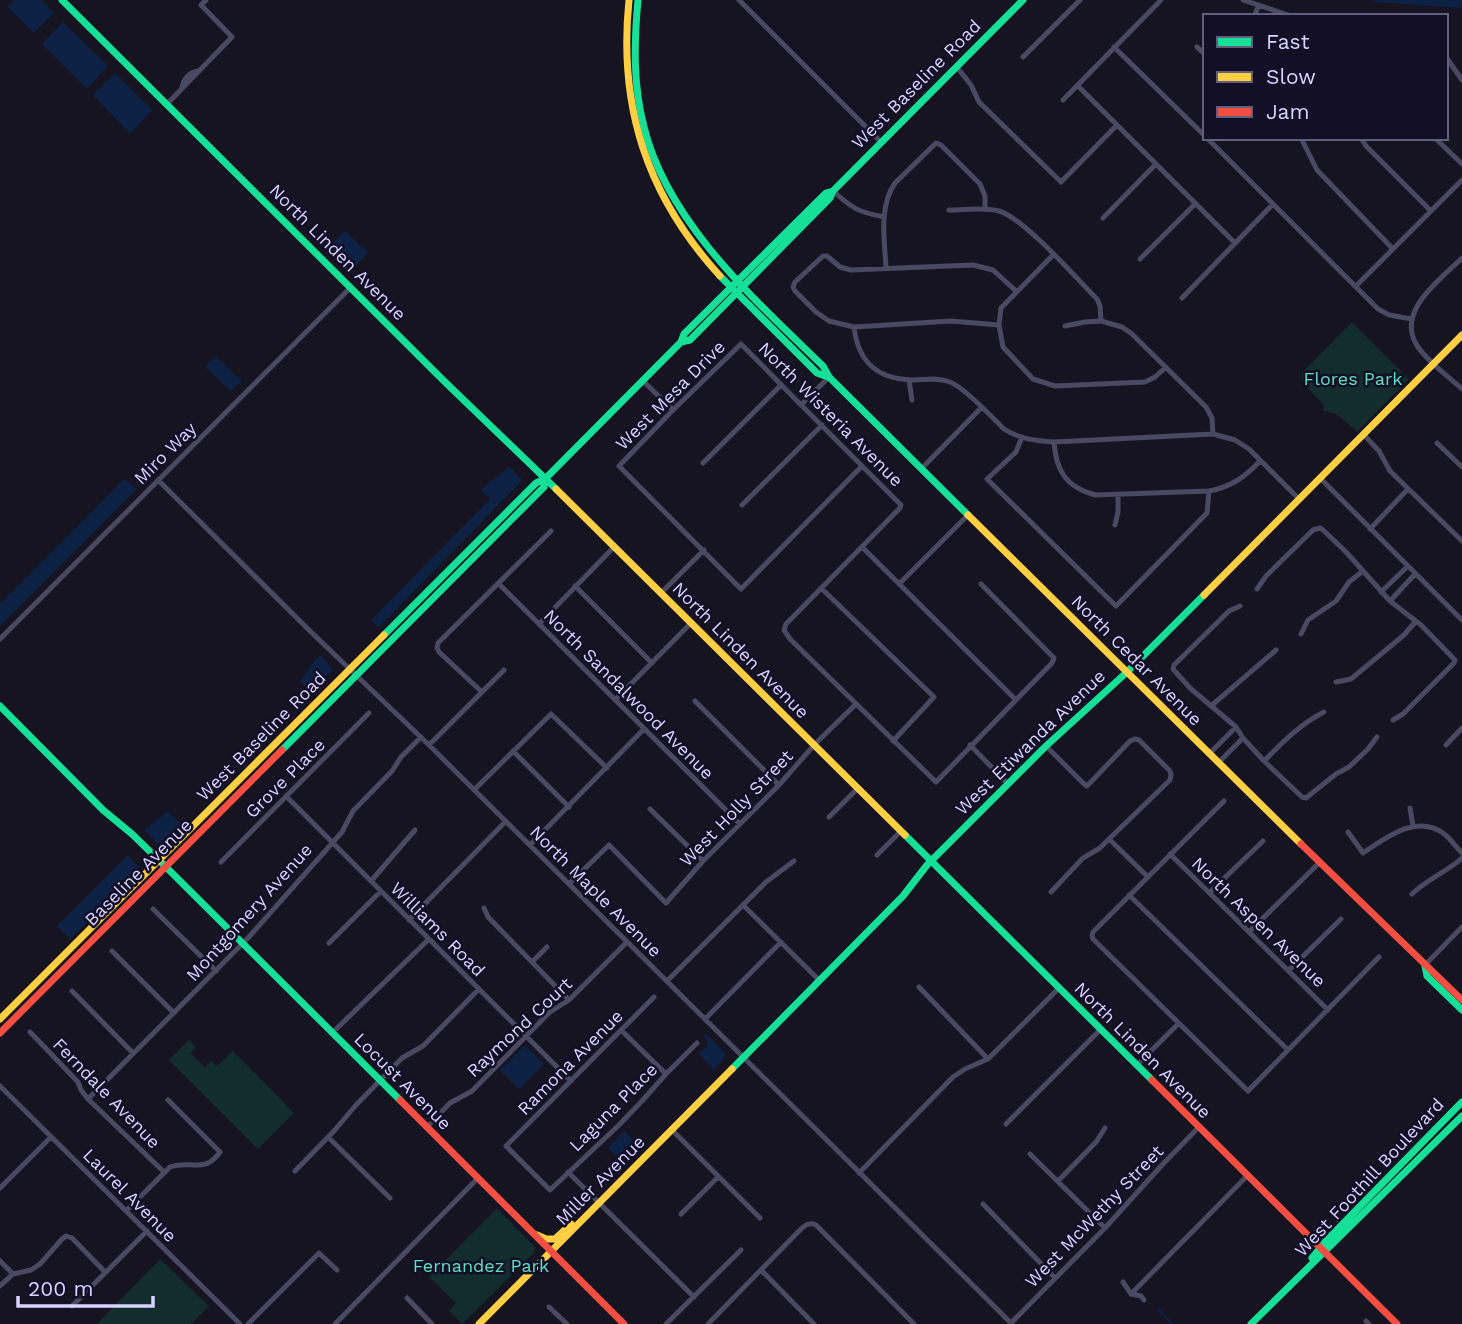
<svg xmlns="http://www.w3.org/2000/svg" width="1462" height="1324" font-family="'Work Sans',sans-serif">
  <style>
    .green { fill: #132c2d }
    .water { fill: #0d2144 }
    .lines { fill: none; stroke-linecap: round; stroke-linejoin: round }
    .stream { stroke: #0d2144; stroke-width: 2 }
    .street { stroke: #4a4962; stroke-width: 5 }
    .fast { stroke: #16e098; stroke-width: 7 }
    .slow { stroke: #ffcf43; stroke-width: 7 }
    .jam { stroke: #f24e42; stroke-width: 7 }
    .labels { text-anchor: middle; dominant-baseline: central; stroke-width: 5; stroke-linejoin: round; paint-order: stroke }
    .street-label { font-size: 18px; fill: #d9d4ff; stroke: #130f26 }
    .park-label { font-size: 18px; fill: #5fe0c0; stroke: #130f26 }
  </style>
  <rect width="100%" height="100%" fill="#161421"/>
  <path class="green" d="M1352,322L1409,379L1357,432C1347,423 1337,411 1323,411L1324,405L1302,382V373Z
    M189,1040L196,1047L190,1053L205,1067L211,1061L217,1066L233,1051L294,1113L258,1149L169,1060Z
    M497,1208L535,1247L534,1253L462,1324L449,1311L456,1303L429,1277Z
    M160,1259L209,1306L191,1324H97Z"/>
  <path class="water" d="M14,0H42L54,13L34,33L7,7Z
    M1371,0H1462V7L1459,8L1375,2Z
    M63,22L108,66L87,89L42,44Z
    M115,73L152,110L130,134L93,95Z
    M345,231L368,252L350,273L327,248Z
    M216,356L242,381L231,391L205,367Z
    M509,467L511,468L521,479L520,483L379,627L371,620L490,499L481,490C490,481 499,475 509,467Z
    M124,479L137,489L0,626V604Z
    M321,655L333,670L309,692L300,681L315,660Z
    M168,811L181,825L158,844L144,830Z
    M128,855L140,869L70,939L57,926Z
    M706,1033L722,1050L726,1056L714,1070L698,1053L707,1047V1041L704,1036Z
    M524,1046L527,1047L544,1064L519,1089L500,1070Z
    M624,1131L638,1145L622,1162L608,1148Z"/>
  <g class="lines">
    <path class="stream" d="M1158,1309L1172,1324"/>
    <path class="street" d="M739,0L881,142
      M1243,0L1291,16
      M1254,16L1259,5
      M1114,47L1205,136
      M1197,47L1205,54
      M1023,57L1080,0
      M1446,57L1462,80
      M956,66L971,85L979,102L1061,182L1116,126
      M1078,86L1235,243
      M182,87C184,78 190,72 198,71
      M1063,100L1161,0
      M167,104L232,37L201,5L206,0
      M1207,138L1378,309L1389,315L1412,319
      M1301,138L1317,170L1393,249
      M1361,138L1366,146L1431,211
      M1435,138L1462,164
      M833,191C853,209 858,212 884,217
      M949,210C965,210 983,207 999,211C1025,219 1076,278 1097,299L1100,306L1101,321L1085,322L1065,326
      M1103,218L1155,165
      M1053,255L1001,308L999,325L1003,347L1033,379L1055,386L1145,382L1155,377L1166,367
      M1462,258C1440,280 1394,312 1418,347C1429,363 1448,376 1462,389
      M1140,259L1195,204
      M886,269C885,241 878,208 895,183L936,143L941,145L980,184L985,196V209
      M1356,286L1462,180
      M1182,298L1273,204
      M1101,321L1122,327L1132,334L1206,407L1212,418L1213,434L1235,440L1249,449L1299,499
      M999,325L951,321L854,327L829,321L816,312L795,291L793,287L795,282L823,256H827L840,267L851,270L973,265L993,270L1016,291
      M854,327C858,361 876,379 912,380C924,380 938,377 950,382C964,387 992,417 1004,429C1019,439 1037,441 1054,442L1213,434
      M642,380L673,410
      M909,380L912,400
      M801,405L829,377
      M1363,434L1379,451L1390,471L1462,541
      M1022,437L1016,452L987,479L1116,606L1207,513L1209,491
      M1054,442C1056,471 1066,487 1095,495L1209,491C1231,487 1245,477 1260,461
      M1437,443L1462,467
      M703,463L781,385
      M862,466L741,589L619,466L673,410L741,344C794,398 847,451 901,505L900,508L786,624L784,630L790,639L936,782L1052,663L1054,658L981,584
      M921,469L981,408
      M1320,478L1462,620
      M158,480L311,632L429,745L1012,1324
      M742,505L822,425
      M1115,525L1118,512V495
      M1370,529L1408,489
      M862,547L1016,700
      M499,584L740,824
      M899,584L968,515
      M575,586L652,663
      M821,588L934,697L893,741
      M1257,589L1266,576L1313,530L1320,528L1323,530L1346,552L1390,601L1421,625L1455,660L1454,663L1403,714L1393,720
      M1381,592L1408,566
      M661,593L704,550
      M1390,601L1415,574
      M1240,606L1229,611L1174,665L1173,669L1190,688L1236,727L1243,738L1264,761L1302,797L1306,798L1336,774L1349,767L1368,749L1377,737
      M539,624L614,547
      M1301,634L1308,620L1336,601L1349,582L1363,571
      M0,639L351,287
      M1336,682L1351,679L1404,635L1416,621
      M482,692L439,652L437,648L438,643L551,531
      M615,700L691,623
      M695,701L779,785
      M1211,706L1276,650
      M429,745L504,670
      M970,745L1008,784
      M1446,745L1462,728
      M1046,746L1083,783L1087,786L1130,741L1135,739L1139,740L1170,771L1171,775L1170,780L1109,839L1100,848L1083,858L1051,892
      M513,751L569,807
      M1209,754L1236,727
      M1264,761C1282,743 1300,724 1324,712
      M1218,763L1243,738
      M474,790L551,714L607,768
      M286,796L571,1081
      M1224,801L1093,932L1092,936L1093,939L1248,1091L1379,957
      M1410,808L1413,826
      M650,809L703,861
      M829,817L858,788
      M1348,832L1363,853C1386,838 1415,814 1443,833C1450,838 1456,847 1462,853
      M1109,839L1148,877
      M530,845L644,729
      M1170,854L1328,1010
      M877,855L901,831
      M221,862L369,713
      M371,881L415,830
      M569,884L609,845L666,903L703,861L779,785L815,744L856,704
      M1210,892L1263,841
      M1412,894C1427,879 1447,872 1462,858
      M1129,895L1288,1050
      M743,905L819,980
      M484,908L488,917L569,1000
      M153,909L216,971
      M409,920L506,821
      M1250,931L1320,862
      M329,943L381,891
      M112,951L174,1013
      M532,962L547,947
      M1425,965L1462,927
      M1289,970L1341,919
      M667,981L766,882L794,861
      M919,987L988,1059
      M72,991L133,1053
      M654,997L506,1146L550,1190L619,1125L642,1101L666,1074L697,1043
      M705,1019L781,942
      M621,1030L666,1074
      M30,1032L78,1082L81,1090L88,1099L164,1172
      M332,1033L429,939
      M1137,1065L1178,1024
      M0,1086L240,1324
      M88,1099L248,938L342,832L353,811L392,771L401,757L421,737
      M1006,1124L1100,1030
      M427,1127L450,1103L472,1091L550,1012L569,1000L627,942
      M671,1129L760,1218
      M328,1137L390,1198
      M1030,1154L1105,1228
      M295,1171L334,1131L356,1105L402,1058L423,1046L479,989
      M568,1172L694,1297
      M859,1173L953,1077L965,1069L988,1059L1059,988
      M1058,1181L1096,1142L1105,1128
      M0,1188L51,1137
      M983,1204L1055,1278
      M126,1211L170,1167C190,1159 204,1175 220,1152L168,1100
      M681,1214L718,1177
      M0,1261L13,1274
      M761,1270L814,1324
      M1123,1282L1131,1294L1141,1296L1144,1300
      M0,1286L13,1274L31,1270L40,1264L62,1239L66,1236L72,1238L105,1272
      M1131,1294L1247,1176
      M407,1298L432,1324
      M72,1306L147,1231
      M549,1307L567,1324
      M1366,1321L1369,1324
      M1011,1323L1105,1228L1162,1165L1198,1128
      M248,1324L319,1253L337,1270
      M335,1324L478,1178
      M666,1324L741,1250
      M708,1324L800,1230C805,1225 809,1222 816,1225L914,1324"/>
    <path class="fast" d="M62,0L445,382L556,489
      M638,0C634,43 633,85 644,127C667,222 755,300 823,366L829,377L968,515
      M720,276L817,373L828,377
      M681,342L690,340L830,198L833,191L1023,0
      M384,635L536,483L545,479L681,342L684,334L826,193L833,191
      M0,706L103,810L132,834L171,872L400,1100
      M282,750L544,487L545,479
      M905,835L1152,1080
      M1425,966L1427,976L1462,1010
      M732,1069L903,896L927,865L1046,746L1127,672L1204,595
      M1312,1258L1325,1242L1462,1102
      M1251,1324L1462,1116"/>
    <path class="slow" d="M629,0C618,107 647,196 720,276
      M556,489L905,835
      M968,515L1301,844
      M1204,595L1462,335
      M0,1019L384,635
      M537,1235L546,1239H555L571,1224
      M479,1324L732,1069"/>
    <path class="jam" d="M1301,844L1462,1000
      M0,1033L282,750
      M1152,1080L1397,1324
      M400,1100L624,1324"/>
  </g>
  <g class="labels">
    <g class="street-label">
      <text transform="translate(916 84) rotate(-45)">West Baseline Road</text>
      <text transform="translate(338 252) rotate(45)">North Linden Avenue</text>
      <text transform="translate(670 395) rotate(-45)">West Mesa Drive</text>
      <text transform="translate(831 414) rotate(45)">North Wisteria Avenue</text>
      <text transform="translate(165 453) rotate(-45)">Miro Way</text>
      <text transform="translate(741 650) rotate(45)">North Linden Avenue</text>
      <text transform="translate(1137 660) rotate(45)">North Cedar Avenue</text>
      <text transform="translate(629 694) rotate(45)">North Sandalwood Avenue</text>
      <text transform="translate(261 736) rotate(-45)">West Baseline Road</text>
      <text transform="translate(1030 742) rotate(-44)">West Etiwanda Avenue</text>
      <text transform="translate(285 778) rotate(-45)">Grove Place</text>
      <text transform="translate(736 808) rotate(-46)">West Holly Street</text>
      <text transform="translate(138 872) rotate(-45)">Baseline Avenue</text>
      <text transform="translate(596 891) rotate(45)">North Maple Avenue</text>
      <text transform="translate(249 912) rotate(-48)">Montgomery Avenue</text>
      <text transform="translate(1259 922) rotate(44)">North Aspen Avenue</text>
      <text transform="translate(438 929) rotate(45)">Williams Road</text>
      <text transform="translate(519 1027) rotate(-43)">Raymond Court</text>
      <text transform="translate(1143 1050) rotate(45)">North Linden Avenue</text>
      <text transform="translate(570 1062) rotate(-45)">Ramona Avenue</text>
      <text transform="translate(403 1081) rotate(45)">Locust Avenue</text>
      <text transform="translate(107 1093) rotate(46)">Ferndale Avenue</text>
      <text transform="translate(613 1107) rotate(-45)">Laguna Place</text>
      <text transform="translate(1369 1177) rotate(-47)">West Foothill Boulevard</text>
      <text transform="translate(600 1180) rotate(-45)">Miller Avenue</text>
      <text transform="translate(130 1195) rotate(45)">Laurel Avenue</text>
      <text transform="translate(1094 1216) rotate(-46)">West McWethy Street</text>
    </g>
    <g class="park-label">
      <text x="1353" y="378">Flores Park</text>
      <text x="481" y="1265">Fernandez Park</text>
    </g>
  </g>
  <rect x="1203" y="14" width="245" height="126" fill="#130f26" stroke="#625e7d" stroke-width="2"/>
  <rect x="1217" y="37" width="35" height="10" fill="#16e098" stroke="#625e7d" stroke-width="2"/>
  <text x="1266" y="49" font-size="21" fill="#d9d4ff">Fast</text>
  <rect x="1217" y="72" width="35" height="10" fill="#ffcf43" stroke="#625e7d" stroke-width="2"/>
  <text x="1266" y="84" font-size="21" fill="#d9d4ff">Slow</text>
  <rect x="1217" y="107" width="35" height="10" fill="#f24e42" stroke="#625e7d" stroke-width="2"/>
  <text x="1266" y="119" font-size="21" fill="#d9d4ff">Jam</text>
  <path d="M18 1296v10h135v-10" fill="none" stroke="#d9d4ff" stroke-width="3.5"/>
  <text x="28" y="1296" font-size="21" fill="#d9d4ff" stroke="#130f26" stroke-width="5" paint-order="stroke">200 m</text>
</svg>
